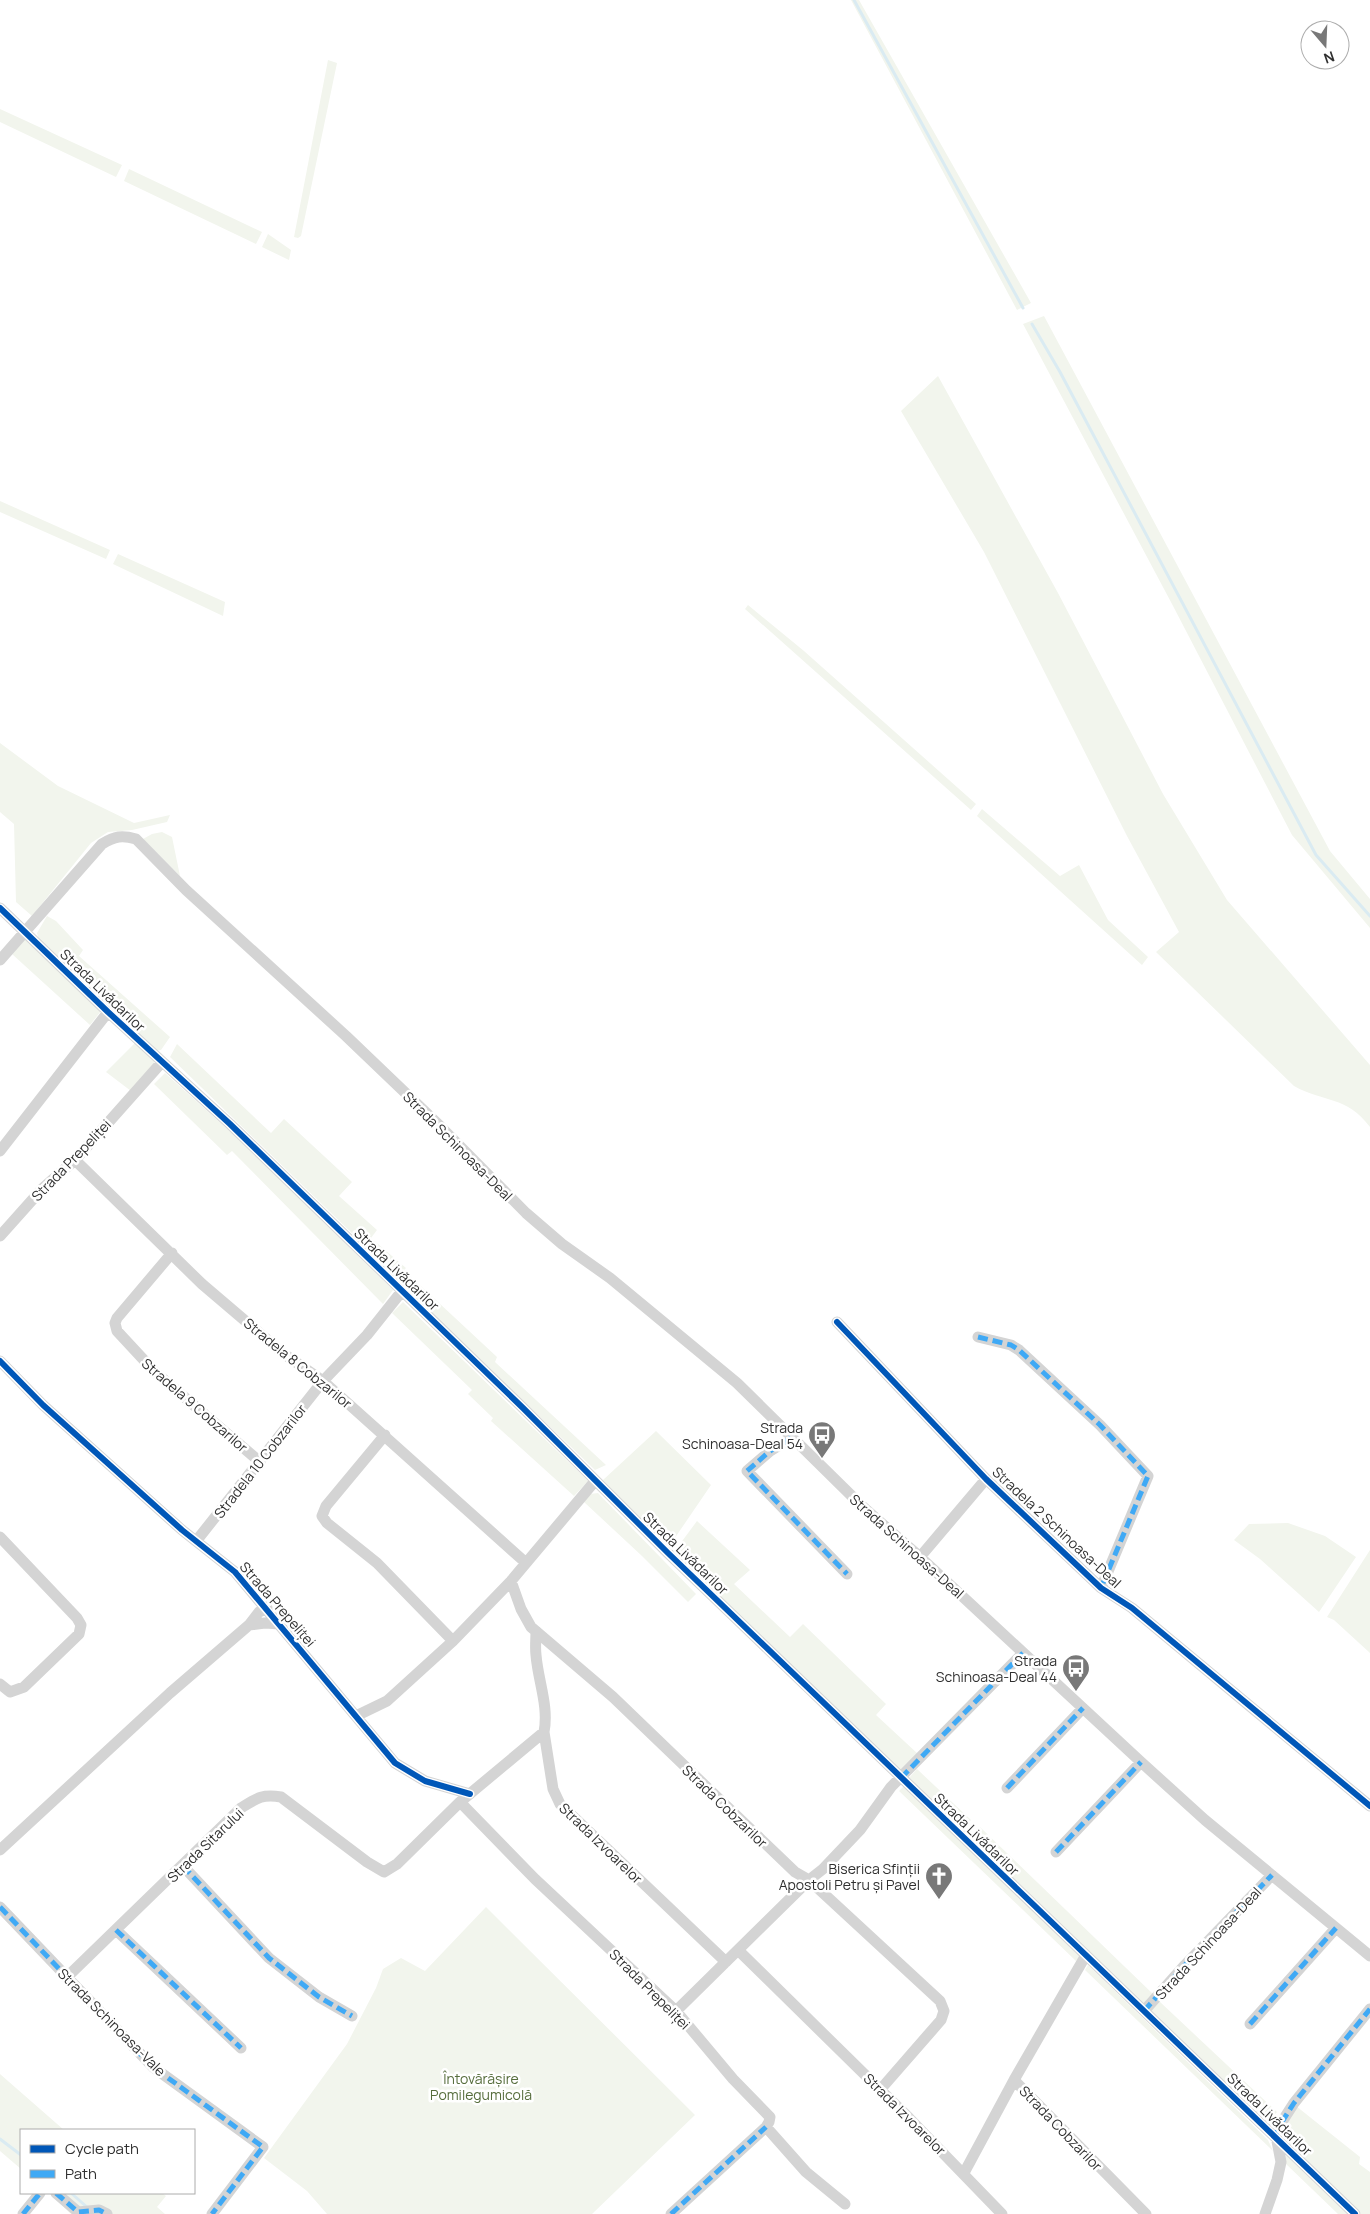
<svg xmlns="http://www.w3.org/2000/svg" width="1370" height="2214" font-family="Manrope,sans-serif">
  <style>
    .green { fill: #f2f5ed }
    .lines { fill: none; stroke-linecap: round; stroke-linejoin: round }
    .stream { stroke: #daebf2; stroke-width: 3 }
    .minor { stroke: #d4d4d4; stroke-width: 11 }
    .quiet { stroke: #3fa9f5; stroke-width: 5; stroke-dasharray: 10 5; stroke-linecap: butt }
    .cycleway-casing { stroke: #fff; stroke-width: 9 }
    .cycleway { stroke: #0057b8; stroke-width: 6 }
    .labels { text-anchor: middle; dominant-baseline: central; stroke-width: 5; stroke-linejoin: round; paint-order: stroke }
    .street-label { font-size: 14px; fill: #303030; stroke: #fff }
    .poi-label { font-size: 14px; fill: #303030; stroke: #fff; text-anchor: end }
    .park-label { font-size: 14px; fill: #566d3c; stroke: #fff }
  </style>
  <rect width="100%" height="100%" fill="#fff"/>
  <path class="green" d="M851,0H859L1031,303L1017,310Z
    M328,60L337,63L301,236L298,238L294,237Z
    M0,109L122,165L116,177L0,122Z
    M129,169L262,232L256,244L124,181Z
    M268,234L291,250L289,260L262,247Z
    M1044,316L1330,851L1370,899V928L1292,835L1172,604L1023,324Z
    M938,376L1058,593L1163,794L1227,900L1370,1065V1127C1346,1095 1324,1103 1294,1086L1156,952L1179,932L1127,836L984,552L901,411Z
    M0,501L110,550L106,559L0,512Z
    M118,554L225,602L223,616L113,564Z
    M748,605L804,651L976,804L971,810L745,609Z
    M0,743L58,786L134,823L170,815L167,822L132,830L108,832L91,843L32,916L16,902L14,824L0,812Z
    M982,809L1060,876L1079,865L1108,920L1148,957L1142,965L977,816Z
    M162,832L172,837L180,876L143,839L152,834Z
    M47,916L56,921L83,950L79,956L170,1037L161,1050L156,1051L39,940L37,933Z
    M24,938L101,1011L90,1025L12,954Z
    M135,1043L155,1062L131,1091L106,1072Z
    M177,1044L271,1133L284,1119L352,1182L339,1196L377,1230L371,1238L406,1268L403,1271L392,1272L170,1057Z
    M165,1073L235,1136L393,1290L383,1304L232,1151L227,1155L154,1084Z
    M409,1275L497,1357L495,1362L606,1465L595,1470L405,1287L404,1281Z
    M403,1302L588,1481L574,1496L491,1421L493,1418L468,1394L472,1390L392,1313Z
    M656,1431L711,1485L668,1548L603,1480Z
    M598,1493L696,1594L688,1602L642,1556L584,1502L590,1494Z
    M697,1521L750,1570L734,1584L790,1637L803,1624L886,1704L876,1715L918,1754L900,1772L674,1552Z
    M1288,1523L1325,1536L1356,1557L1319,1612L1260,1559L1234,1540L1249,1524Z
    M1370,1550V1653L1334,1620L1327,1617Z
    M917,1769L971,1820L962,1829L909,1778Z
    M904,1786L1080,1957L1076,1961L899,1791Z
    M980,1827L1153,1994L1144,2004L971,1837Z
    M486,1907L695,2115L592,2214H327L307,2191L264,2158L347,2044L376,1988L383,1969L401,1958L425,1971Z
    M1088,1965L1268,2140L1273,2151L1085,1970Z
    M1159,2001L1277,2112L1268,2122L1150,2011Z
    M0,2074L64,2130H21V2169L0,2151Z
    M1296,2106L1360,2157L1359,2164L1370,2172V2214H1361L1281,2135V2130Z
    M1284,2152L1348,2214H1338L1285,2163Z
    M49,2193H162L166,2196L157,2207L165,2214H71Z"/>
  <g class="lines">
    <path class="stream" d="M854,0L1023,308
      M1032,324L1060,372L1316,855L1370,916
      M0,2139L21,2155
      M71,2193L88,2208"/>
    <path class="minor" d="M0,908L108,1012L230,1124L523,1408L668,1553L1355,2214
      M0,960L102,844C115,836 122,835 136,839L186,890L346,1036L440,1126L526,1213L562,1244L610,1278L737,1383L863,1507L920,1557L1141,1762L1205,1820L1370,1956
      M0,1151L108,1012
      M75,1160L202,1284L284,1354L323,1381L525,1562
      M0,1236L42,1189L75,1160L162,1062
      M172,1253L117,1318L115,1323L117,1331L155,1372L260,1462
      M837,1322L986,1479L1101,1588L1132,1608L1370,1806
      M978,1337L1011,1345L1019,1350L1100,1425L1148,1476L1101,1588
      M0,1361L43,1405L182,1530L235,1572L395,1763L425,1781L470,1794
      M385,1435L326,1506L322,1516L327,1523L377,1563L453,1641
      M791,1438L770,1451L747,1471L847,1574
      M0,1537L77,1618L81,1625L79,1634L24,1687L10,1692L0,1684
      M197,1540L323,1381L367,1335L402,1291
      M920,1557L986,1479
      M511,1581L521,1609L531,1627L613,1697L795,1872L809,1880L940,2001L944,2011L941,2020L880,2090
      M249,1625L265,1623L280,1624
      M536,1631C536,1639 535,1647 536,1655C538,1681 549,1706 544,1732L553,1789L560,1804L726,1962
      M356,1716L387,1701L453,1641L511,1581L595,1481
      M1007,1788L1083,1708
      M460,1802L535,1879L676,2011L733,2079L770,2117L769,2122L766,2127L806,2172L845,2204
      M0,1850L170,1693L249,1625L259,1612L267,1608
      M1056,1852L1141,1762
      M183,1866L269,1958L319,1997L352,2016
      M0,1907L153,2067L263,2147L212,2214
      M116,1930L241,2048
      M738,1950L909,2118L1002,2214
      M1086,1955L1014,2080L1146,2214
      M66,1978L241,1808C257,1798 262,1794 281,1797L367,1862L384,1872L397,1864L460,1802L544,1732
      M676,2011L809,1880L823,1869L860,1830L891,1787L1023,1653
      M1144,2011L1185,1965L1272,1875
      M1250,2024L1336,1928
      M964,2173L1014,2080
      M56,2193L78,2212L99,2210L107,2214
      M23,2214L40,2193
      M671,2214L766,2127
      M1265,2214L1277,2180L1281,2162L1276,2136L1278,2128L1294,2103L1370,2009"/>
    <path class="quiet" d="M978,1337L1011,1345L1019,1350L1100,1425L1148,1476L1101,1588
      M791,1438L770,1451L747,1471L847,1574
      M901,1778L1023,1653
      M1007,1788L1083,1708
      M1056,1852L1141,1762
      M183,1866L269,1958L319,1997L352,2016
      M0,1907L153,2067L263,2147L212,2214
      M116,1930L241,2048
      M1144,2011L1185,1965L1272,1875
      M1250,2024L1336,1928
      M1276,2136L1278,2128L1294,2103L1370,2009
      M56,2193L78,2212L99,2210L107,2214
      M23,2214L40,2193
      M671,2214L766,2127"/>
    <g class="cycleway-casing">
      <path id="cycleway" d="M0,908L108,1012L230,1124L523,1408L668,1553L1355,2214
        M837,1322L986,1479L1101,1588L1132,1608L1370,1806
        M0,1361L43,1405L182,1530L235,1572L395,1763L425,1781L470,1794"/>
    </g>
    <use href="#cycleway" class="cycleway"/>
  </g>
  <defs>
    <g id="bus-pin" transform="scale(1.4375)"><path d="M0 17L-7.5 6A9.5 9.5 0 1 1 7.5 6Z" fill="#787878" stroke="#fff"/><path d="M-5-6H5V4H4V6H2V4H-2V6H-4V4H-5ZM-3.5-4V0h7V-4ZM-3.5 1.2v1.5H-2V1.2ZM2 1.2v1.5H3.5V1.2Z" fill="#fff"/></g>
    <g id="church-pin" transform="scale(1.4375)"><path d="M0 17L-7.5 6A9.5 9.5 0 1 1 7.5 6Z" fill="#787878" stroke="#fff"/><path d="M-1.2-6h2.4v3.5h3.3v2.4h-3.3V6h-2.4V-.1h-3.3v-2.4h3.3Z" fill="#fff"/></g>
  </defs>
  <g fill-rule="evenodd">
    <use href="#bus-pin" x="822" y="1435"/>
    <use href="#bus-pin" x="1076" y="1668"/>
    <use href="#church-pin" x="939" y="1876"/>
  </g>
  <g class="labels">
    <g class="street-label">
      <text transform="translate(103 990) rotate(44)">Strada Livădarilor</text>
      <text transform="translate(458 1146) rotate(45)">Strada Schinoasa-Deal</text>
      <text transform="translate(71 1160) rotate(-46)">Strada Prepeliței</text>
      <text transform="translate(397 1269) rotate(44)">Strada Livădarilor</text>
      <text transform="translate(298 1363) rotate(39)">Stradela 8 Cobzarilor</text>
      <text transform="translate(195 1405) rotate(41)">Stradela 9 Cobzarilor</text>
      <text transform="translate(260 1461) rotate(-52)">Stradela 10 Cobzarilor</text>
      <text transform="translate(1057 1527) rotate(43)">Stradela 2 Schinoasa-Deal</text>
      <text transform="translate(907 1546) rotate(42)">Strada Schinoasa-Deal</text>
      <text transform="translate(686 1553) rotate(44)">Strada Livădarilor</text>
      <text transform="translate(278 1604) rotate(49)">Strada Prepeliței</text>
      <text transform="translate(725 1806) rotate(44)">Strada Cobzarilor</text>
      <text transform="translate(977 1834) rotate(44)">Strada Livădarilor</text>
      <text transform="translate(601 1843) rotate(44)">Strada Izvoarelor</text>
      <text transform="translate(205 1845) rotate(-44)">Strada Sitarului</text>
      <text transform="translate(1208 1943) rotate(-47)">Strada Schinoasa-Deal</text>
      <text transform="translate(650 1989) rotate(45)">Strada Prepeliței</text>
      <text transform="translate(112 2022) rotate(45)">Strada Schinoasa-Vale</text>
      <text transform="translate(905 2114) rotate(45)">Strada Izvoarelor</text>
      <text transform="translate(1270 2114) rotate(44)">Strada Livădarilor</text>
      <text transform="translate(1061 2128) rotate(46)">Strada Cobzarilor</text>
    </g>
    <g class="poi-label">
      <text x="803" y="1427">Strada<tspan x="803" dy="16">Schinoasa-Deal 54</tspan></text>
      <text x="1057" y="1660">Strada<tspan x="1057" dy="16">Schinoasa-Deal 44</tspan></text>
      <text x="920" y="1868">Biserica Sfinții<tspan x="920" dy="16">Apostoli Petru și Pavel</tspan></text>
    </g>
    <g class="park-label">
      <text x="481" y="2078">Întovărășire<tspan x="481" dy="16">Pomilegumicolă</tspan></text>
    </g>
  </g>
  <rect x="20" y="2129" width="175" height="65" fill="#ffffff" stroke="#acacac"/>
  <rect x="30" y="2145" width="25" height="8" fill="#0057b8" stroke="#acacac"/>
  <text x="65" y="2154" font-size="15" fill="#303030">Cycle path</text>
  <rect x="30" y="2170" width="25" height="8" fill="#3fa9f5" stroke="#acacac"/>
  <text x="65" y="2179" font-size="15" fill="#303030">Path</text>
  <g transform="translate(1325 45) rotate(161)"><circle r="24" fill="#ffffff" stroke="#acacac"/>
  <path d="M0-4L9 19L0 12L-9 19Z" fill="#787878"/>
  <text y="-8" font-size="14" font-weight="bold" text-anchor="middle" fill="#303030">N</text>
  </g>
</svg>
